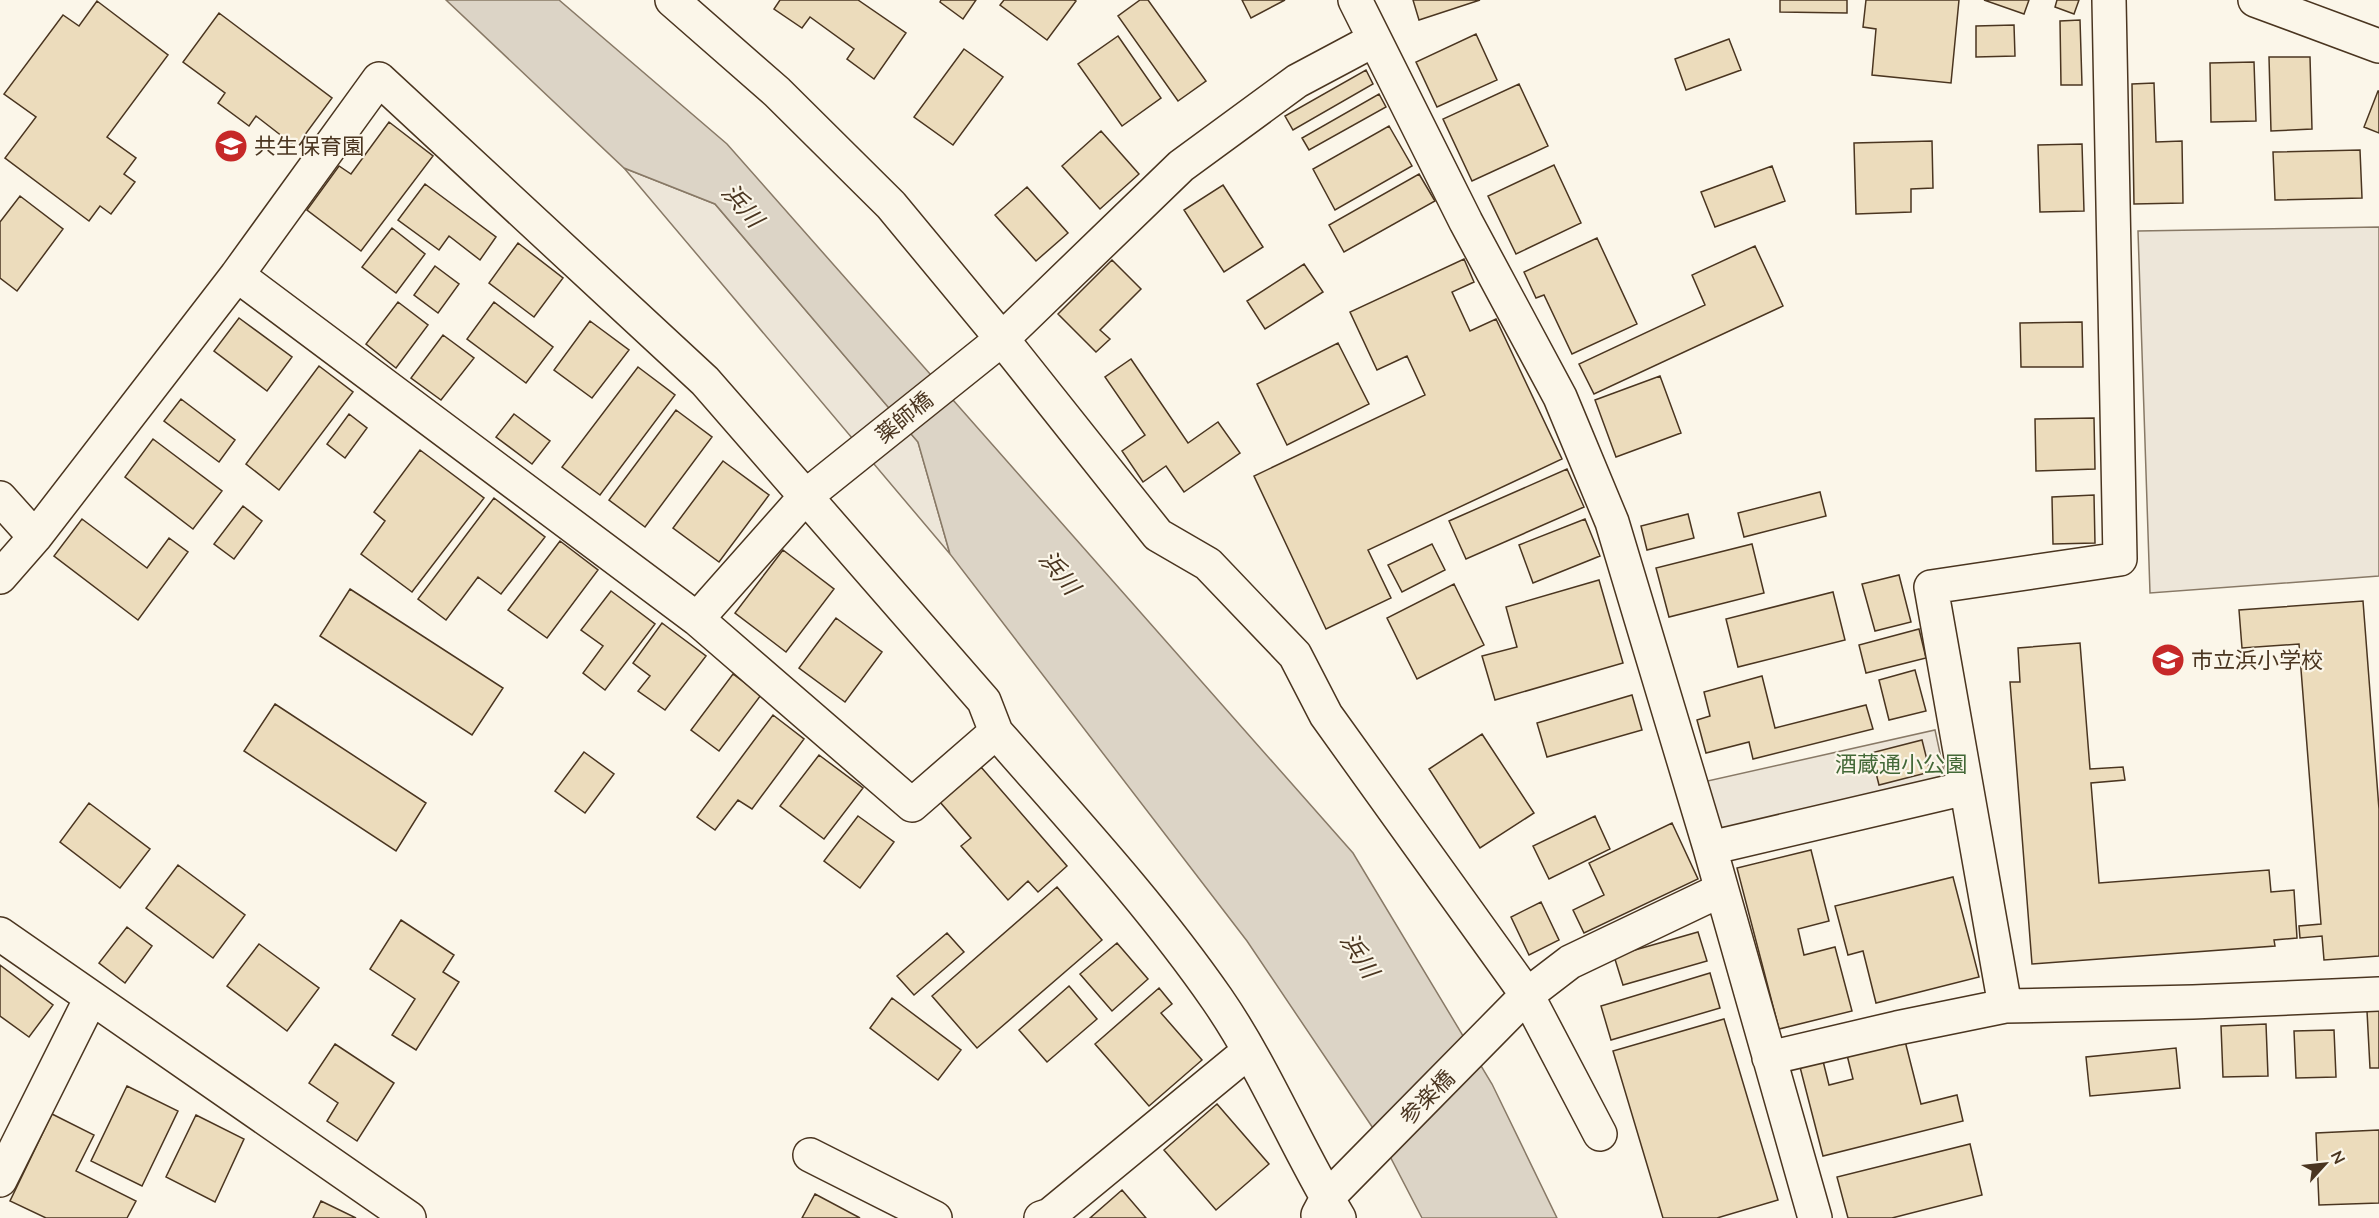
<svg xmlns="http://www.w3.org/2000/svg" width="2379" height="1218" font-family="Mulish,'Noto Sans JP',sans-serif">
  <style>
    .green { fill: #ede6d9; stroke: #887966; stroke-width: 1.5 }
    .water { fill: #dcd4c6; stroke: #887966; stroke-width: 1.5 }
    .building { fill: #ecdcbc; stroke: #4a3520; stroke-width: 1.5 }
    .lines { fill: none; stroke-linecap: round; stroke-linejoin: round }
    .minor-casing { stroke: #4a3520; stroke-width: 36 }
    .minor { stroke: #fbf6e9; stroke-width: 33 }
    .labels { text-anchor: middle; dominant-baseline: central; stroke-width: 4.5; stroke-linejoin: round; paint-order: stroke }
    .poi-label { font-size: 22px; fill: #4a3520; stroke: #fbf6e9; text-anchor: start }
    .street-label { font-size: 22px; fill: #4a3520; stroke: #fbf6e9 }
    .park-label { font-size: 22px; fill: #436837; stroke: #fbf6e9 }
    .water-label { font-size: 24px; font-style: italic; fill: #4a3520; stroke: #fbf6e9 }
  </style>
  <rect width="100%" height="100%" fill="#fbf6e9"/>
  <path class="green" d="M624,168L715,204L918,442L950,554Z
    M2379,227V576L2150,593L2138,231Z
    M1935,730L1946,781L1717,829L1703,782Z"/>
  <path class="water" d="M446,0H559L727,144L1353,853L1492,1084L1557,1218H1422L1383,1143L1247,941L950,554L918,442L715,204L624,168Z"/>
  <path class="building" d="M780,0H858L906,33L874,79L847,59L854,49L810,17L802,28L774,9Z
    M941,0H976L963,19L940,2Z
    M1004,0H1074L1076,1L1047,40L1000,5Z
    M1140,0H1148L1206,81L1178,101L1118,16Z
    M1242,0H1285L1251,18Z
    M1413,0H1480L1419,20Z
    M1780,0H1847V13L1780,12Z
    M1866,0H1959L1951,83L1872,75L1876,29L1863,27Z
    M1984,0H2029L2024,14Z
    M2057,0H2079L2074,14L2055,7Z
    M97,1L168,55L107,137L136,158L124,174L135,182L111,214L100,206L89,221L5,158L36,117L4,94L63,15L79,26Z
    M219,13L332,98L296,147L256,116L249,126L218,103L225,93L183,62Z
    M2080,20L2082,85H2061L2060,21Z
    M2014,25L2015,56L1976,57V26Z
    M1476,34L1497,80L1437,107L1416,62Z
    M1118,36L1161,98L1122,126L1078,64Z
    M1729,39L1741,70L1686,90L1675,59Z
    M964,49L1003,77L953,145L914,117Z
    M2269,57H2310L2312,129L2271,131Z
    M2254,62L2256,121L2211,122L2210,63Z
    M1366,70L1373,84L1293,130L1285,116Z
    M2154,83L2156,142L2182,141L2183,203L2134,204L2132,84Z
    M1519,84L1548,146L1472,181L1443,119Z
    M2378,91H2379V133L2364,127Z
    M1379,94L1386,107L1309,150L1302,138Z
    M389,122L433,156L361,251L307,210L339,166L351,174Z
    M1389,126L1412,166L1335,210L1313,169Z
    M1101,131L1139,174L1100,209L1062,166Z
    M1932,141L1933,188L1911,189V212L1856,214L1854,143Z
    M2082,144L2084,211L2040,212L2038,145Z
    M2360,150L2362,198L2275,200L2273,152Z
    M1554,165L1581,223L1516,254L1488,196Z
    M1772,166L1785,201L1715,227L1701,192Z
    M1419,174L1435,201L1344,252L1329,225Z
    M425,184L496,237L480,260L449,236L439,250L398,220Z
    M1223,185L1263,247L1224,272L1184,210Z
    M1027,187L1068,233L1036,261L995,215Z
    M20,196L63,229L17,291L0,278V222Z
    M392,228L425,254L396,293L362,267Z
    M1597,238L1637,324L1572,354L1544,295L1536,298L1524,272Z
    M518,243L563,278L534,317L489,283Z
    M1755,246L1783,306L1594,394L1579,364L1705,305L1692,275Z
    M1464,259L1474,282L1452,292L1470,331L1496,319L1562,459L1368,550L1391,598L1326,629L1254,476L1425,395L1407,356L1377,370L1350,312Z
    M1112,260L1141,289L1100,330L1110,339L1096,352L1058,314Z
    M1304,264L1323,292L1265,329L1247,301Z
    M435,266L459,284L438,313L414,295Z
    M398,302L428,325L396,368L366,344Z
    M494,302L553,347L526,383L467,339Z
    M239,318L292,357L267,391L214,351Z
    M590,321L629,350L592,398L554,370Z
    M2082,322L2083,367H2021L2020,323Z
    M443,335L474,358L441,400L411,378Z
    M1338,343L1369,404L1287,445L1257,384Z
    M1131,359L1188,443L1218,422L1240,453L1184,492L1166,466L1143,482L1122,451L1145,435L1105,377Z
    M319,366L353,392L279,490L246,464Z
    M638,367L675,395L600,495L562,467Z
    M1660,376L1681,433L1616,457L1595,400Z
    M181,399L235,440L219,462L164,421Z
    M676,410L712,437L645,527L609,500Z
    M349,414L367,428L345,458L327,444Z
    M514,414L550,441L532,464L496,437Z
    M2094,418L2095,469L2036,471L2035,419Z
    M153,439L222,491L193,529L125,477Z
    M420,450L484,498L412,592L361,554L385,521L374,512Z
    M723,461L769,495L719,562L673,528Z
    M1567,469L1584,507L1466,559L1449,521Z
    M1820,492L1826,516L1744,537L1738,513Z
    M2094,495L2095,543L2053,544L2052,497Z
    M494,498L545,537L501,594L478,577L446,620L418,599Z
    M243,506L262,521L234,559L214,544Z
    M1688,514L1694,538L1647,550L1641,526Z
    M82,519L147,568L169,538L188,552L138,620L54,556Z
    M1585,519L1600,556L1533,583L1519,545Z
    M560,541L598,570L547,638L508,610Z
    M1432,544L1445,570L1402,592L1388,565Z
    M1752,544L1764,593L1669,617L1656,568Z
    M783,550L834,589L786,652L735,613Z
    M1899,575L1911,622L1875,631L1862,584Z
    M1599,580L1623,663L1495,700L1482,656L1517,647L1506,607Z
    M1454,584L1484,645L1417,679L1387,618Z
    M350,589L503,688L472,735L320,636Z
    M611,591L655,624L605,690L583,673L603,646L581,630Z
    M1833,592L1845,640L1738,667L1726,619Z
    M2363,601L2379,809V956L2324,960L2322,936L2300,938L2299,926L2321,924L2299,644L2242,648L2239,610Z
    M836,618L882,652L845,702L799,668Z
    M662,623L706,656L665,710L638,691L650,676L633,663Z
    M1919,629L1926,658L1866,673L1859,645Z
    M2080,643L2090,769L2123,767L2125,780L2091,783L2099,883L2269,870L2271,892L2294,890L2297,938L2274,940L2275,946L2032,964L2010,682H2020L2018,648Z
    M1915,670L1926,711L1889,720L1879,680Z
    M733,674L761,695L719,751L691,730Z
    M1762,676L1775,728L1866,705L1873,729L1753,759L1749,742L1706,753L1697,720L1710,716L1704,692Z
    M1632,695L1642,730L1547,757L1537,723Z
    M275,704L426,803L396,851L244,751Z
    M773,715L804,739L752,809L738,800L715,830L697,817Z
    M1482,734L1534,813L1480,848L1429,769Z
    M1922,740L1930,772L1879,785L1871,753Z
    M584,752L614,774L585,813L555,791Z
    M819,755L863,788L824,839L780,806Z
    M981,767L1067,866L1038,892L1028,881L1008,900L961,846L971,838L940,802Z
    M89,803L150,849L120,888L60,842Z
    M858,816L894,842L860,888L824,861Z
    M1595,816L1610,849L1549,879L1533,846Z
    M1672,823L1698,879L1584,933L1573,910L1604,895L1589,863Z
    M1811,850L1829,921L1798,929L1804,955L1835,947L1852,1011L1779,1029L1737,868Z
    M178,865L245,915L213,958L146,908Z
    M1953,877L1979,977L1876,1003L1863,951L1848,955L1835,906Z
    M1057,887L1102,940L977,1048L932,996Z
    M1541,902L1559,940L1529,955L1511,917Z
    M401,920L454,955L443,972L459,982L416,1050L392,1035L415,999L370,969Z
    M127,927L152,946L125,983L99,963Z
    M1698,932L1707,961L1623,985L1614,956Z
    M947,933L964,952L914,995L897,976Z
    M1117,943L1148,979L1112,1011L1080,974Z
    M259,944L319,988L287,1031L227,986Z
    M0,965L53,1005L29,1037L0,1016Z
    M1710,973L1720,1008L1611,1040L1601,1006Z
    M1069,986L1097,1019L1047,1062L1019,1030Z
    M1159,988L1172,1004L1161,1013L1202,1060L1149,1106L1095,1044Z
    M892,998L961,1050L938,1080L870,1028Z
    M2379,1010V1068H2370L2367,1011Z
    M1724,1019L1778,1200L1717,1218H1663L1613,1051Z
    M2266,1024L2268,1076L2223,1077L2221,1026Z
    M2334,1030L2336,1077L2296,1078L2294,1031Z
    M1905,1041L1921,1104L1957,1095L1963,1121L1823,1156L1800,1067L1823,1061L1829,1085L1853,1079L1847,1055Z
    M335,1044L394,1083L357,1141L327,1121L338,1103L309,1083Z
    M2176,1048L2180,1088L2090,1096L2086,1057Z
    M127,1086L178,1111L142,1186L91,1161Z
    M1217,1104L1269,1164L1216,1210L1164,1150Z
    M52,1114L94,1135L76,1171L136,1201L127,1218H46L10,1201Z
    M196,1115L244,1139L215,1202L166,1177Z
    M2379,1130V1203L2319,1205L2316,1133Z
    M1970,1144L1982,1195L1892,1218H1848L1837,1177Z
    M1122,1190L1146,1218H1090Z
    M815,1194L860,1218H802Z
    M321,1201L356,1218H313Z"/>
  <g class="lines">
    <g class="minor-casing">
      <path id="minor" d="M672,0L777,92L891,205L1002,339L1158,535L1208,564L1295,655L1326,715L1527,995L1600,1134
        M1355,0L1466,222L1560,397L1612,522L1710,848L1815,1218
        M2255,0L2379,46
        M237,275L697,619L912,805L996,732
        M0,498L35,537
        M0,577L35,537L237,275L379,79L705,381L984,701L996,732C1072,819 1151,904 1217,999C1264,1067 1296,1147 1339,1218
        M697,619L806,496L1002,339L1181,166L1297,81L1374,40
        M1710,848L1966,788
        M0,934L409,1218
        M2005,1006L1931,587L2120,559L2109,0
        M1769,1058L1897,1028L2005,1006L2193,1002L2379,994
        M810,1155L935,1218
        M0,1180L91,998
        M1318,1215L1327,1198L1527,995L1570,962L1721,890
        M1041,1218L1050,1215L1249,1051"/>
    </g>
    <use href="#minor" class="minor"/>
  </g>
  <defs>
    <g id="school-disc" transform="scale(1.725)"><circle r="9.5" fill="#c62828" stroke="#fbf6e9"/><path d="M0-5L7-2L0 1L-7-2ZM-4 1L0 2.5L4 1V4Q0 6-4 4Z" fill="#fff"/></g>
  </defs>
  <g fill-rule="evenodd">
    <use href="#school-disc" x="231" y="146"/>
    <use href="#school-disc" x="2168" y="660"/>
  </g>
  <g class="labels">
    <g class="poi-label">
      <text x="254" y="146">共生保育園</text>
      <text x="2191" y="660">市立浜小学校</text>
    </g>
    <g class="street-label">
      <text transform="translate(904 417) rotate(-39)">薬師橋</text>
      <text transform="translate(1427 1097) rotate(-45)">参楽橋</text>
    </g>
    <g class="park-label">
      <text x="1901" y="764">酒蔵通小公園</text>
    </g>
    <g class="water-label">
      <text transform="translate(743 205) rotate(49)">浜川</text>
      <text transform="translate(1060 572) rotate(51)">浜川</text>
      <text transform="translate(1360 955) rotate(57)">浜川</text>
    </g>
  </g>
  <g transform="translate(2325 1164) rotate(63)" stroke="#fbf6e9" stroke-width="4.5" paint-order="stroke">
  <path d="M0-4.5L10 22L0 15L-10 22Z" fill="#4a3520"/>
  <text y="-9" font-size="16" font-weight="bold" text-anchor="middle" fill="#4a3520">N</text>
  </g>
</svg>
